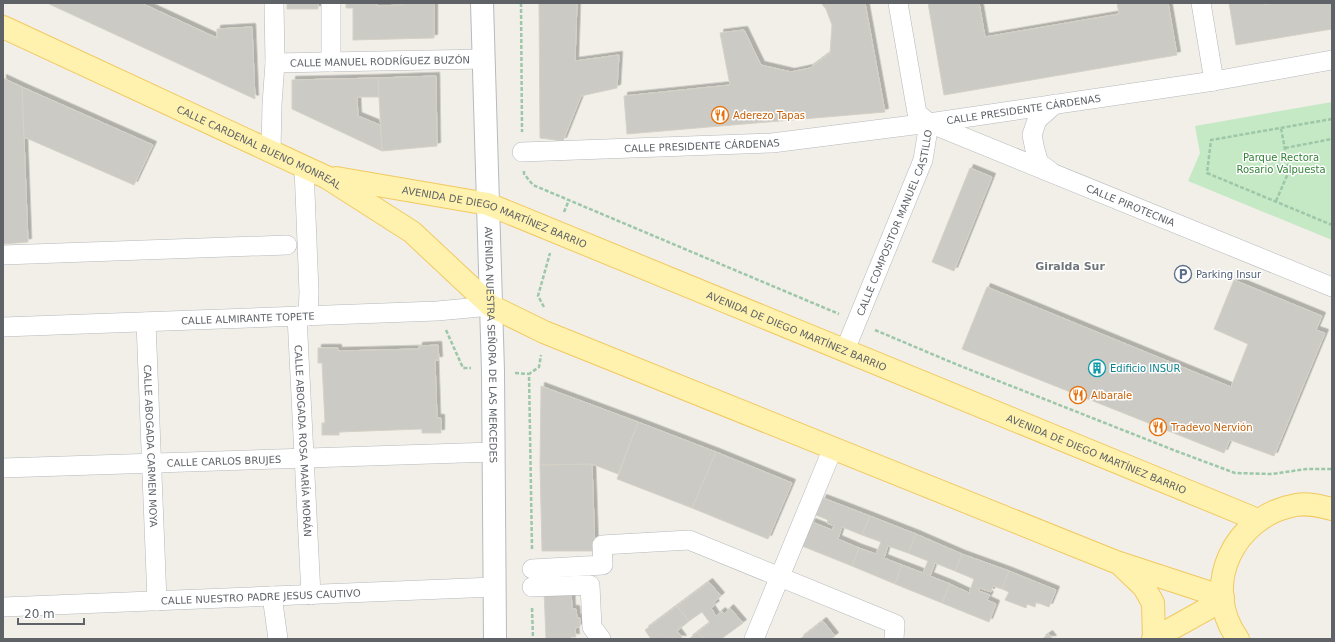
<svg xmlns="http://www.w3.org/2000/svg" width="1335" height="642" font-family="'DejaVu Sans',sans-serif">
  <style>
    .green { fill: #c5e8c5 }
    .building { fill: #cccac5; stroke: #d6d1c6; filter: url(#shadow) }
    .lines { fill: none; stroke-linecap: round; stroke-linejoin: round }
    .street-casing { stroke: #b5b8bc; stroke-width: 20 }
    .secondary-casing { stroke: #b6babf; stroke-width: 24 }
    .primary-casing { stroke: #f2c960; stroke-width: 24 }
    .path { stroke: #9cc7a9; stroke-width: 2.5; stroke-dasharray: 4 2; stroke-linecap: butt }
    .street { stroke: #fff; stroke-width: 19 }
    .secondary { stroke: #fff; stroke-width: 22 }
    .primary { stroke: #fff2af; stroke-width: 22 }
    .labels { text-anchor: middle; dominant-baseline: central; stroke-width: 3; stroke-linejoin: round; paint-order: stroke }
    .street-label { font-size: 10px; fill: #5f6368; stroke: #fff }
    .food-label { font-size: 10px; fill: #c56008; stroke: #fff; text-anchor: start }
    .park-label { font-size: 10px; fill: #348238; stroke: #fff }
    .service-label { font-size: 10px; fill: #4e5e75; stroke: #fff; text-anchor: start }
    .culture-label { font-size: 10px; fill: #0d838f; stroke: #fff; text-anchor: start }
    .neighbourhood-label { font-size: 11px; font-weight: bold; fill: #70757a; stroke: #fff }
  </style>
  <defs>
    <filter id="shadow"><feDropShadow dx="3.5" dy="-3.5" stdDeviation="0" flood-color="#0004"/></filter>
  </defs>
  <rect width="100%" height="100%" fill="#f1efe8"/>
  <path class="green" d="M1332,102V240L1188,181L1200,153L1195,126Z"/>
  <path class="building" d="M47,3H141L217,38V29L252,27L255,99Z
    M287,3H318V9H287Z
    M346,3H377V6L404,5V3H434V38L353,40V8H346Z
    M539,3H577L575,61L619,55L617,88L581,96L563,141L540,138Z
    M821,3H865L885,112L627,134L624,96L730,85L720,33L744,30L761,65L791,72L810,68L830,53L832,25L826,9Z
    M928,3H979L985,37L1119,14L1117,3H1168L1177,55L944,95Z
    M1229,3H1264V5L1276,3H1332V29L1236,45Z
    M436,76L437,146L382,151L378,78Z
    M3,78L22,87L28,242L3,244Z
    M378,78L379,97H357L358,116L380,125L382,151L292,109V80Z
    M22,87L153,145L134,185L24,137Z
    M970,168L992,177L954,271L932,262Z
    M1234,280L1322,316L1316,330L1325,333L1274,456L1230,440L1224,453L962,349L987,287L1231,387L1248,344L1214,329Z
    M438,345L439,360H435L437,418H441V433H422V429L339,432V435H322V423H325L322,363H318V348H338V351L419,349V346Z
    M541,386L638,422L618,474L592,464L540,465Z
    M638,422L716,452L692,508L617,479Z
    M716,452L792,483L768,539L692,508Z
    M592,464L595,551H542L540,465Z
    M823,498L870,516L862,535L842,527L838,539L859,548L852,566L802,546L812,522L832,530L834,526L827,523L828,520L816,515Z
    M870,516L916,534L908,553L888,546L884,558L902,565L895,584L852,566L859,548L876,554L881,542L862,535Z
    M916,534L962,554L955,571L935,563L930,576L950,584L942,603L895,584L902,565L923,573L928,561L908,553Z
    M962,554L1009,571L1002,589L993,586L991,592L980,588L979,591L990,595L987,600L996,604L989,622L942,603L950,584L969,593L974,579L955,571Z
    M1009,571L1056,590L1049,607L1036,602L1035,607L1027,604L1026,608L1005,600L1009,592L1002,589Z
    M709,582L721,596L714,602L716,604L711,608L716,616L722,611L724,614L730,608L743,623L721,639H704L698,632L710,623L702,612L689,621L677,606Z
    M571,590L572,609H576L577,618H580V627L575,628L576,637H571V639H546L544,591Z
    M677,606L689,621L677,631L683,639L672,638L651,639L645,630Z
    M823,621L835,636L831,639H800Z
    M698,632L704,639H689Z
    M1049,634L1053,639H1042Z"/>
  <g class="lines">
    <g class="street-casing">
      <g id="street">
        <path d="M331,3V62"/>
        <path id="s1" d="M898,3L917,113L929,123L1332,287"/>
        <path d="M1201,3L1214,81"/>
        <path id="s2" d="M275,63L484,59"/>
        <path d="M271,151L272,104L275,63L274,3"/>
        <path id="s3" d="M522,152L772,143L929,123L1214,81L1332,60"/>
        <path d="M304,167L309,292L308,316"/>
        <path d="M1050,171L1039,163L1035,150L1032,135L1037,120L1055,104"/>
        <path d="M3,255L287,245"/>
        <path id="s4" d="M297,316L311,595"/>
        <path id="s5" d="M146,322L157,601"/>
        <path id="s6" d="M3,327L437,311L491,306"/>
        <path id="s7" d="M845,350L923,160L929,123"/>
        <path id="s8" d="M3,468L493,452"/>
        <path d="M532,569L603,565L602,545L689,540L895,624L894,639"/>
        <path d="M532,587L590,585L592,627L601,639"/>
        <path d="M272,596L278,639"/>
        <path id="s9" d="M3,607L494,587"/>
        <path d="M754,639L833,448"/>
      </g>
    </g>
    <g class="secondary-casing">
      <g id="secondary">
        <path id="s10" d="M482,3L493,371L495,639"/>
      </g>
    </g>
    <g class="primary-casing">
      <g id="primary">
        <path id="s11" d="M3,27L326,177L412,232L491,306L544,332L1116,562L1223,597"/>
        <path id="s12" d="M336,178L488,204L1258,520"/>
        <path d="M1123,567L1144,587L1153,603L1154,639"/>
        <path d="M1153,639L1223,600"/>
        <path d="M1238,639C1200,587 1233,516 1296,505C1308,503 1320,506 1332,509"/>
      </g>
    </g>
    <path class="path" d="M521,3L522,132
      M1332,119L1211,140L1207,173L1332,225
      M1285,148L1332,139
      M524,171V174L533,185L839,314
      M1276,201L1289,171L1281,128
      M564,212L569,200
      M544,307L538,296L550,253
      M446,330L463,368H471
      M875,330L958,365L1176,451L1235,473L1272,474L1306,469H1332
      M515,373L529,374
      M532,549L529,374L539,367L541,355
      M532,608L533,639"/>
    <use href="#street" class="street"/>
    <use href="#secondary" class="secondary"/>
    <use href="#primary" class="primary"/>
  </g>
  <defs>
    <g id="restaurant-ring" transform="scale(0.9)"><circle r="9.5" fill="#fff" stroke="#e8710a" stroke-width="1.5"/><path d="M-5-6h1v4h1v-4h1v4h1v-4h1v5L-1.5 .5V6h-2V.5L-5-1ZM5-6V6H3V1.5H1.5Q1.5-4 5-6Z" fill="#e8710a"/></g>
    <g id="parking-ring" transform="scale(0.9)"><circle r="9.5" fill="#fff" stroke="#5c6f8a" stroke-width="1.5"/><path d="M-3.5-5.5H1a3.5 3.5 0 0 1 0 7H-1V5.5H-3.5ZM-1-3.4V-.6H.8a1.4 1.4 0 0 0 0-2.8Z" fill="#5c6f8a"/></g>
    <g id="building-ring" transform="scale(0.9)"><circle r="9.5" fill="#fff" stroke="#0f9aa8" stroke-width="1.5"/><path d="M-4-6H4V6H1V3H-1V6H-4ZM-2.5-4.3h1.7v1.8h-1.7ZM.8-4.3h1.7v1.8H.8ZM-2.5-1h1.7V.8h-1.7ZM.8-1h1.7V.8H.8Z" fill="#0f9aa8"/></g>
  </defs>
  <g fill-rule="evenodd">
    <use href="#restaurant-ring" x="720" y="115"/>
    <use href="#parking-ring" x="1183" y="274"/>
    <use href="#building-ring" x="1097" y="368"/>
    <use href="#restaurant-ring" x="1078" y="395"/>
    <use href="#restaurant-ring" x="1158" y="427"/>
  </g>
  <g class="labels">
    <g class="street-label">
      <text stroke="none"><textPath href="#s2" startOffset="105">CALLE MANUEL RODRÍGUEZ BUZÓN</textPath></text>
      <text stroke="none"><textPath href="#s3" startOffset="504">CALLE PRESIDENTE CÁRDENAS</textPath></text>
      <text stroke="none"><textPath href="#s3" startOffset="180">CALLE PRESIDENTE CÁRDENAS</textPath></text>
      <text stroke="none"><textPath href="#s11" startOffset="283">CALLE CARDENAL BUENO MONREAL</textPath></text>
      <text stroke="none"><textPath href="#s1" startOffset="345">CALLE PIROTECNIA</textPath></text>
      <text stroke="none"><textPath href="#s12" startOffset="164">AVENIDA DE DIEGO MARTÍNEZ BARRIO</textPath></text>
      <text stroke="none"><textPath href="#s7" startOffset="137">CALLE COMPOSITOR MANUEL CASTILLO</textPath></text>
      <text stroke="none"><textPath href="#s6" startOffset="245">CALLE ALMIRANTE TOPETE</textPath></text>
      <text stroke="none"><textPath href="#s12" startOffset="488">AVENIDA DE DIEGO MARTÍNEZ BARRIO</textPath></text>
      <text stroke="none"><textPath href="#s10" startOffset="342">AVENIDA NUESTRA SEÑORA DE LAS MERCEDES</textPath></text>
      <text stroke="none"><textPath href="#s4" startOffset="125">CALLE ABOGADA ROSA MARÍA MORÁN</textPath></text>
      <text stroke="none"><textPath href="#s5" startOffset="124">CALLE ABOGADA CARMEN MOYA</textPath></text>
      <text stroke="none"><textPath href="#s12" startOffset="812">AVENIDA DE DIEGO MARTÍNEZ BARRIO</textPath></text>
      <text stroke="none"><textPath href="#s8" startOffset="221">CALLE CARLOS BRUJES</textPath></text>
      <text stroke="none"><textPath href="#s9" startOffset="258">CALLE NUESTRO PADRE JESUS CAUTIVO</textPath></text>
    </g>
    <g class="food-label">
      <text x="733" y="115">Aderezo Tapas</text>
      <text x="1091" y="395">Albarale</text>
      <text x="1171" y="427">Tradevo Nervión</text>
    </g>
    <g class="park-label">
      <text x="1281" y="157">Parque Rectora<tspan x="1281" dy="12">Rosario Valpuesta</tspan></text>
    </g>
    <g class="service-label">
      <text x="1196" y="274">Parking Insur</text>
    </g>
    <g class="culture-label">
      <text x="1110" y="368">Edificio INSUR</text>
    </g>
    <g class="neighbourhood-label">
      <text x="1070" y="266">Giralda Sur</text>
    </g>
  </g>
  <rect width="1335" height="642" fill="none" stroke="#5f6368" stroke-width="8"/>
  <path d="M18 618v6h66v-6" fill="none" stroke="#5f6368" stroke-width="2"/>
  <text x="24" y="618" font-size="12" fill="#5f6368" stroke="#ffffff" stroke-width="3" paint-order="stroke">20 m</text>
</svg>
